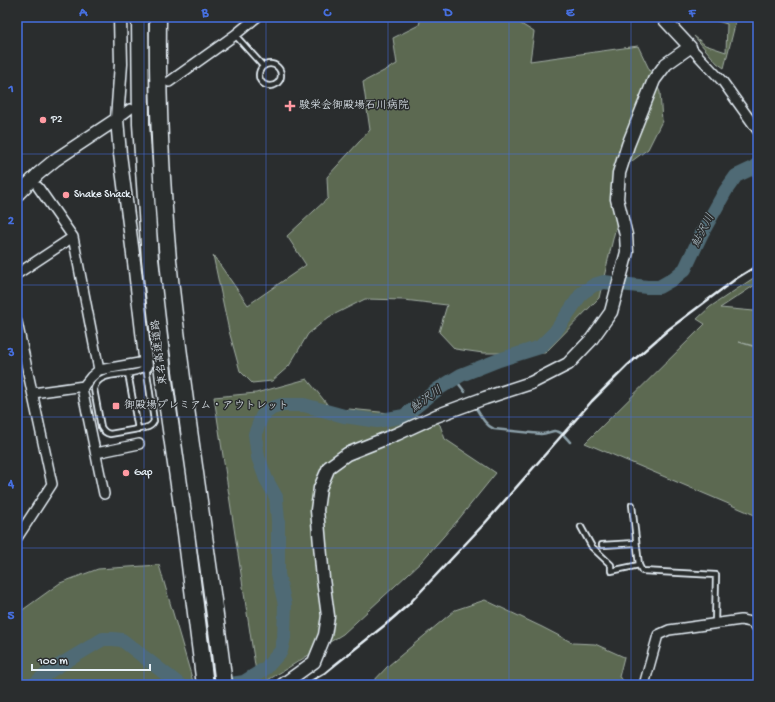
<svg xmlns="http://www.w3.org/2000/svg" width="775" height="702" font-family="'Gochi Hand','Klee One',sans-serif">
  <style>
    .green { fill: #5b6951; stroke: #a2ada4 }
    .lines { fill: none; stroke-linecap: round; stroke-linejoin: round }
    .stream { stroke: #8ca0a9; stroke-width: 2.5 }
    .river { stroke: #4f6a74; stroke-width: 14 }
    .lane-casing { stroke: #e8f1f8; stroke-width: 8 }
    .street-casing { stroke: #e8f1f8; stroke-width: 12 }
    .secondary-casing { stroke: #e8f1f8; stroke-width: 15 }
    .highway-casing { stroke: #e8f1f8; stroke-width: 19 }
    .lane { stroke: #2a2d2e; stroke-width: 4.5 }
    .street { stroke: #2a2d2e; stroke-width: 9 }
    .secondary { stroke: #2a2d2e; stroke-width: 12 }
    .highway { stroke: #2a2d2e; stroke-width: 16 }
    .rail { stroke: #e8f1f8; stroke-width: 2.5 }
    .grid { fill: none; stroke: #466fde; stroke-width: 1; stroke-opacity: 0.55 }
    .poi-dot { fill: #ff9aa2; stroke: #2a2d2e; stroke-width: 1.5 }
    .labels { text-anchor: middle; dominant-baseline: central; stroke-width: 3; stroke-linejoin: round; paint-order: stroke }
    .poi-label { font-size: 11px; fill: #e8f1f8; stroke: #2a2d2e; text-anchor: start }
    .street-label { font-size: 11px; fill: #e8f1f8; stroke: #2a2d2e }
    .water-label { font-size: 12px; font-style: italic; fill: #abbbc3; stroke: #2a2d2e }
    .neatline { fill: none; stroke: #466fde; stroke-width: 1.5 }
    .grid-label { font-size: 13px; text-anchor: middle; font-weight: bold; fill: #466fde }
  </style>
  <rect width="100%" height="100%" fill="#2a2d2e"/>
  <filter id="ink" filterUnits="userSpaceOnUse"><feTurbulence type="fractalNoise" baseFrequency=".025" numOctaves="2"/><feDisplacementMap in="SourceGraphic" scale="8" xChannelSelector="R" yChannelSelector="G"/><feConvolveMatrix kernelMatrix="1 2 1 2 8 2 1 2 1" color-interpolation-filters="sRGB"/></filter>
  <g filter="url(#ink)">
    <path class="green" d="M421,17H510L534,32L530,61L638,46L660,92L662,121L648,149L620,170L617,222L599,298L545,353H483L455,349L439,332L447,305L404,300L365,299L329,317L308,334L289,366L272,381L252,383L240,371L229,331L213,255L248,305L306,265L287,236L328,198L327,177L370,130L363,82L397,64L393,38L419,25Z
      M704,17H737L724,68L717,63L694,36L705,45L726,52L727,24Z
      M758,275V283L720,308L754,311L758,313V347L739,342L758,348V423L757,426L758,427V515L757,516L585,443L705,324L697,319L710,307Z
      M307,379L335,414L349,409L431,417L440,425L445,439L496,473L458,520L421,562L343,634L260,685H258L214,397L256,393Z
      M159,565L194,685H17V614L60,583L98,569Z
      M485,600L542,627L573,643L595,644L624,657L619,677L629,685H370L388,666L455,610Z"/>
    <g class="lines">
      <path class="stream" d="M455,379L465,392
        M476,408C481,416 485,425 494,429L541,434C546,434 549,432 554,431C561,430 566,438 570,442"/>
      <path class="river" d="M33,685L50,671L103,639H113L122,640L180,685
        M225,685L244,682L266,668L281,651L284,638L285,605L278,574V521L276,497L266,479L258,457L255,434L262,416L272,408L282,405H304L344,416L377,421L404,416L438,389L461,375L499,360L540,347L555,332L582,293L594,285L604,282L647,287H659L673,279L685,269L702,233L726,190L736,176L753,168L758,164"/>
      <g class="lane-casing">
        <path id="lane" d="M235,35L263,66
          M259 75a11 11 0 1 1 22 0a11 11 0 1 1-22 0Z
          M128,373L138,429L110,434C105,433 103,431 101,427L94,389C98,367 136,380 146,366
          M138,429C145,428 151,428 154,421L146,366
          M632,505L639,565L642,571L716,575L715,624
          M581,527L592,547L611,565V571L639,565
          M602,545L636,543"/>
      </g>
      <g class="street-casing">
        <path id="street" d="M690,47L723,82L758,131
          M169,82L235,35L257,17
          M117,119L130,109
          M38,187L73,237L99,370L91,377L82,388L104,494
          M17,274L73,237
          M17,322L52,484L17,538
          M99,370L139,363
          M33,393L84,386
          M96,453L139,444
          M644,685L658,635L669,630L741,620L751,622L758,628"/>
      </g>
      <g class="secondary-casing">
        <path id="secondary" d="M120,17L121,64L117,119L120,154L134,262L146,366
          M17,195L38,174L55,160L117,119
          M282,685L314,662L325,635L328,616L323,579L317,510L320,488L329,467L347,454L397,434L436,416L485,398L531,383L568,364L591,340L611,312L627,252L626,235L617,199L619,173L628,145L654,80L666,64L690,47L662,17"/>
      </g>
      <g class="highway-casing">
        <path id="highway" d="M140,17L141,124L150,259L164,381L186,533L205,685
          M158,17C157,98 161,179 168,260C182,402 207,543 224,685"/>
      </g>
      <use href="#lane" class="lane"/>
      <use href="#street" class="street"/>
      <use href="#secondary" class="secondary"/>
      <use href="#highway" class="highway"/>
      <path class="rail" d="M304,685L325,673L336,664L385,625L408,605L485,523L592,401L628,365L669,329L737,278L758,265"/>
    </g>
  </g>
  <path class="grid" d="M144,17V685M266,17V685M388,17V685M509,17V685M631,17V685M17,154H758M17,285H758M17,417H758M17,548H758"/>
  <g class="poi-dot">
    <path d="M288 100h4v4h4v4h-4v4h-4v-4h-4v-4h4z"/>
    <circle cx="43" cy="120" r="4"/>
    <circle cx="66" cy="195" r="4"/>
    <rect x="112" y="402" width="8" height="8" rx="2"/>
    <circle cx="126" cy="473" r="4"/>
  </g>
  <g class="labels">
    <g class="poi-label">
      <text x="299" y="106">駿栄会御殿場石川病院</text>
      <text x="51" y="120">P2</text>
      <text x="74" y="195">Shake Shack</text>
      <text x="124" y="406">御殿場プレミアム・アウトレット</text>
      <text x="134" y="473">Gap</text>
    </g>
    <g class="street-label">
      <text transform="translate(160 352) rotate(-97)">東名高速道路</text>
    </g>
    <g class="water-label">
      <text transform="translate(704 231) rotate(-63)">鮎沢川</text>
      <text transform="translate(427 400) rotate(-35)">鮎沢川</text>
    </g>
  </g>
  <rect width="775" height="702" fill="none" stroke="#2a2d2e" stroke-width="44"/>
  <path d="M32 664v6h118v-6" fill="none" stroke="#e8f1f8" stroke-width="2"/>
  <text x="38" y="664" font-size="12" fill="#e8f1f8" stroke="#2a2d2e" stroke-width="3" paint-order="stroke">100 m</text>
  <rect x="22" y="22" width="731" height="658" class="neatline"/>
  <g class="grid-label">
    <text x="83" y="16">A</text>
    <text x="205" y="16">B</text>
    <text x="327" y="16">C</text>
    <text x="448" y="16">D</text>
    <text x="570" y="16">E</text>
    <text x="692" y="16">F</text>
    <text x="11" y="92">1</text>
    <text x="11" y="224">2</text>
    <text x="11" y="356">3</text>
    <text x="11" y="487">4</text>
    <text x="11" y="619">5</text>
  </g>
</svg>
